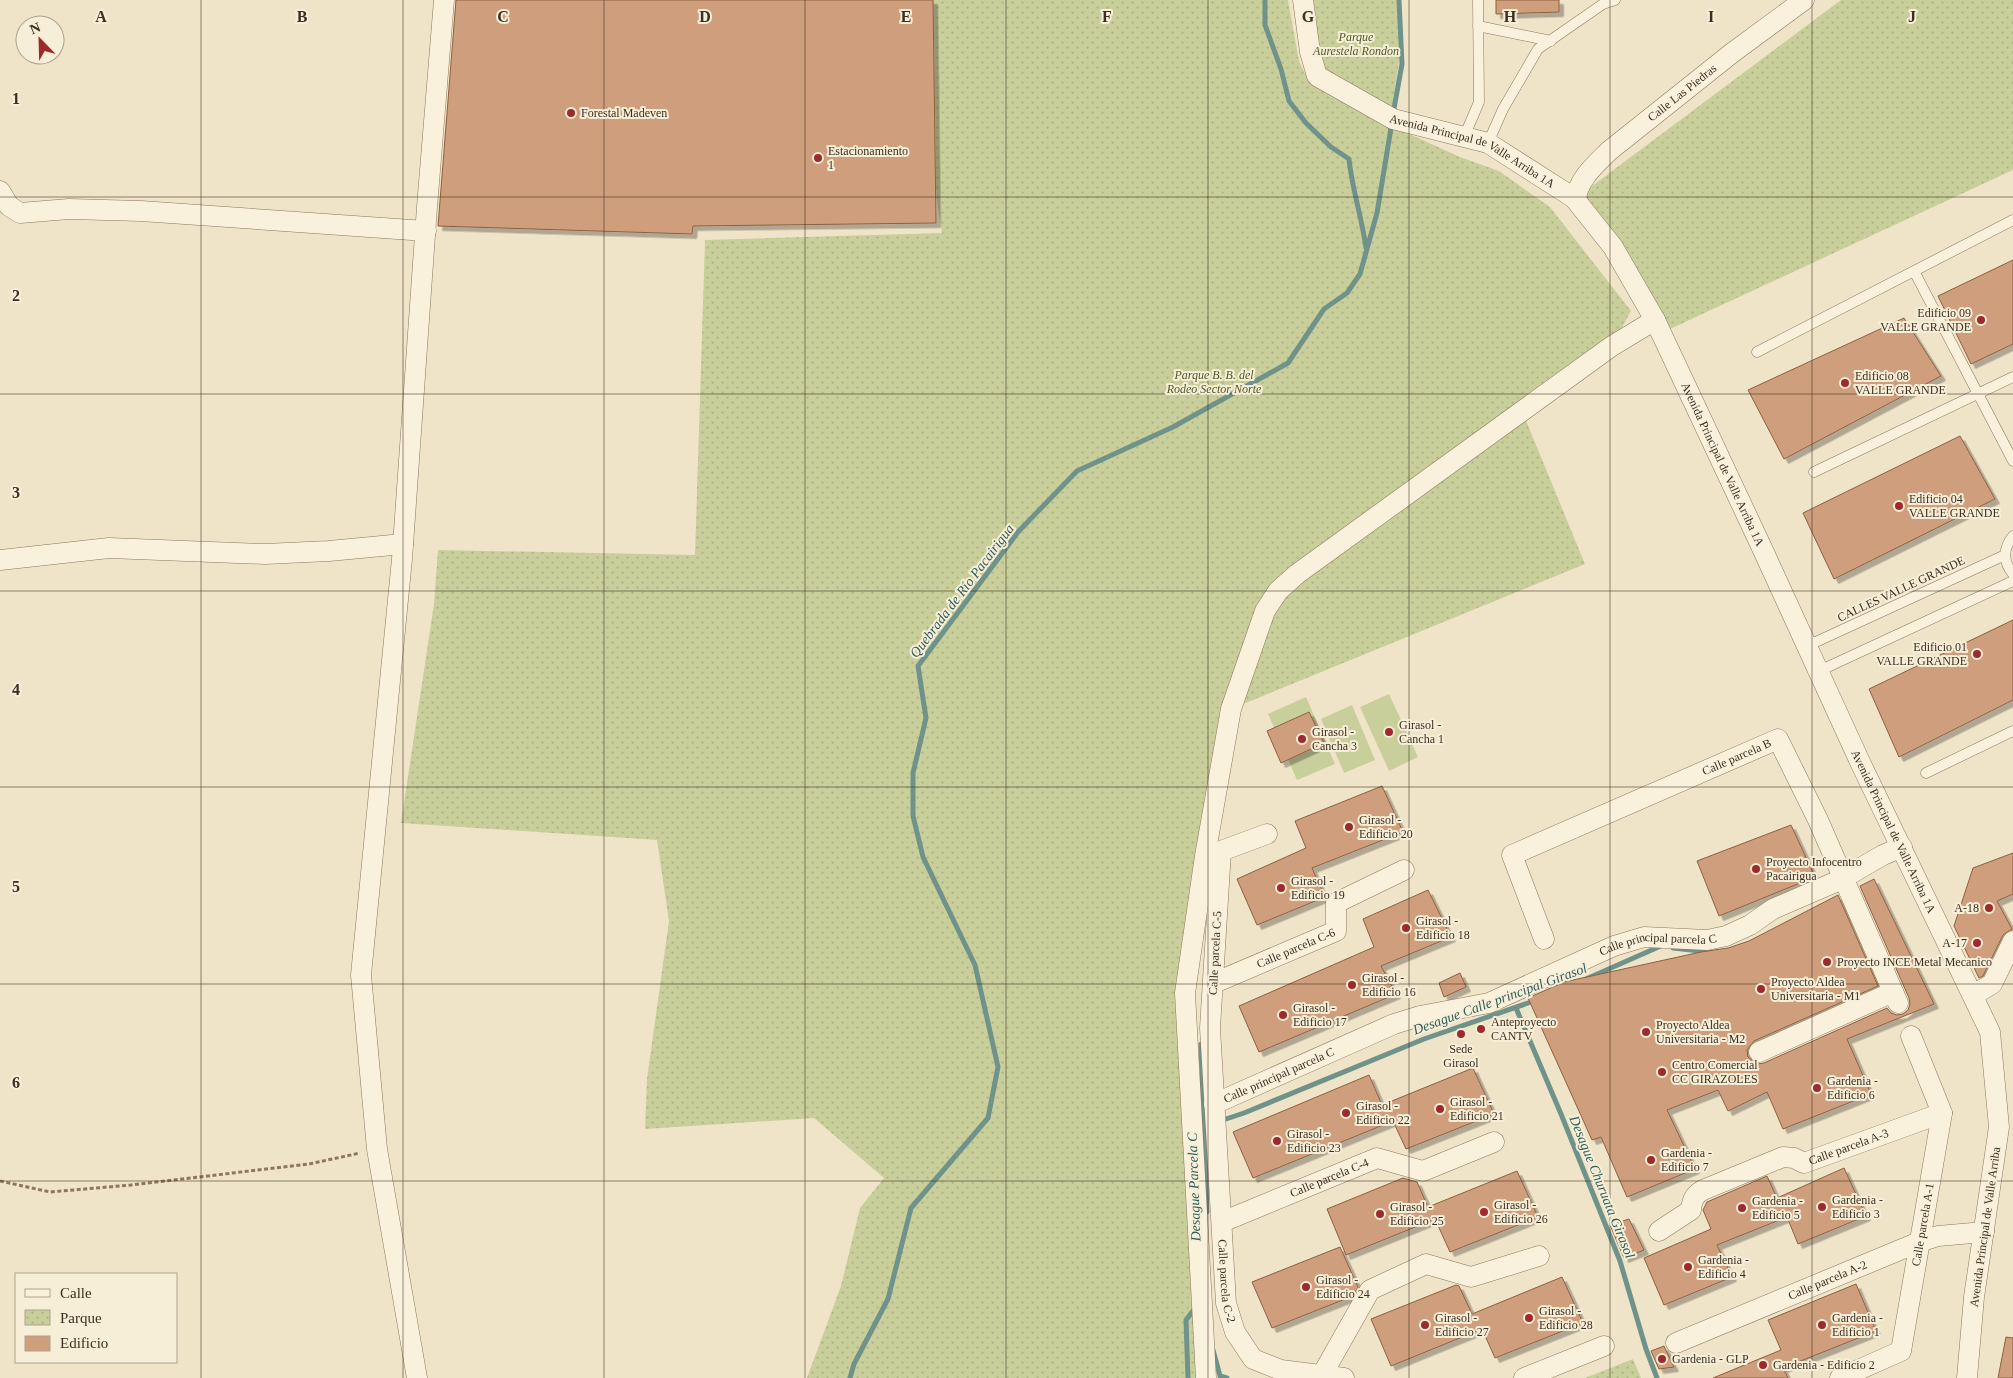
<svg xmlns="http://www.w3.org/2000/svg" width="2013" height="1378" font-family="'Times New Roman',serif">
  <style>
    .park { fill: url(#park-dots) }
    .garden { fill: #c9cf9b }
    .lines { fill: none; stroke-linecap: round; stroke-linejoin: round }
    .stream { stroke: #6f938a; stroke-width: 5 }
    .building { fill: #cf9f7d; stroke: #8d5f41; filter: url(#shadow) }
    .lane-casing { stroke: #8d765c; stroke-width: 11 }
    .street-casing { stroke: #8d765c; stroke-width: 21 }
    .path { stroke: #8d765c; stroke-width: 3; stroke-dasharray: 4 2.5; stroke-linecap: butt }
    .lane { stroke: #faf1dc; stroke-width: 10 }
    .street { stroke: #faf1dc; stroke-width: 20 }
    .grid { fill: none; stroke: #3d2e20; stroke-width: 1; stroke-opacity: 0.55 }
    .poi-dot { fill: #9e2a2b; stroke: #f7eed8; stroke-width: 2 }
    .labels { text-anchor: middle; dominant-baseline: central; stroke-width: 4; stroke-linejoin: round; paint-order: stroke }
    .park-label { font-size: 12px; font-style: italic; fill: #4d5a26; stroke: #f7eed8 }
    .street-label { font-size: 12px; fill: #3d2e20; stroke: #f7eed8 }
    .poi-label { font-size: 12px; fill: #3d2e20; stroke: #f7eed8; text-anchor: start }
    .water-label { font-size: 14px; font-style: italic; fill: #2f5d5a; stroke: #f7eed8 }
    .grid-label { font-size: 16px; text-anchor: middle; font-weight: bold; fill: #3d2e20; stroke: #f7eed8; stroke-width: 4; stroke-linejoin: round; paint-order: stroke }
  </style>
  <defs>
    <pattern id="park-dots" width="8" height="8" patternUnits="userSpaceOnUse" patternTransform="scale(1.25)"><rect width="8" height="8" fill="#c9cf9b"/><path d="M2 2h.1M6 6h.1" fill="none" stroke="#aeb285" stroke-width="1.8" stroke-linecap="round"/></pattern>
    <filter id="shadow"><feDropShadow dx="4.5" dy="4.5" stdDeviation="0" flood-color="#0004"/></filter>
  </defs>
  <rect width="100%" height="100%" fill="#f0e4c8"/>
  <path class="park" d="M933,0H1288L1299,61L1309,82L1385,123L1460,157L1499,171L1550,207L1631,311L1612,346L1522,411L1585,564L1231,709L1192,1006L1205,1378H807L841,1286L860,1208L884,1178L814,1118L645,1129L647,1079L669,921L657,840L401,823L434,604L438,550L695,555L705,240L942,233L936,196Z
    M1306,0H1398L1399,62L1391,113L1320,74Z
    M1841,0H2013V170L1670,329L1580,195Z
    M1633,1359L1641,1378H1585Z"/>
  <path class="garden" d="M1389,694L1418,757L1389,771L1360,707Z
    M1306,697L1335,764L1297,780L1268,714Z
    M1352,705L1375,760L1344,773L1321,719Z"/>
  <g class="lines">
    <path class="stream" d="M1265,0V25L1281,69L1289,101L1306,123L1331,147L1349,159C1352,189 1362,218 1366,248
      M1393,114L1402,64L1399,0
      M1673,948L1709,952
      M1586,979L1663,945
      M1516,1008L1561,1114L1620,1261L1646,1349L1657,1378
      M1201,1044L1207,1212
      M1220,1121L1244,1113L1424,1039L1534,1001
      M1213,1350L1220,1376L1227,1378
      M850,1378L854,1364L888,1299L911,1208L988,1118L998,1067L975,965L923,857L913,816V773L926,718L918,666L1018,532L1077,471L1173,427L1288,363L1324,309L1347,293L1360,274L1377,213L1392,122
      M1188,1378L1186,1320L1196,1307"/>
  </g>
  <path class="building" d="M456,0H933L936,223L693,226L692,234L438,226Z
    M1496,0H1559V12L1496,14Z
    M2013,260V344L1971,364L1938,296Z
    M1904,318L1941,376L1784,459L1748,390Z
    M1960,436L1995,499L1834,579L1803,513Z
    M2013,620V700L1899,757L1869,689Z
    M1309,712L1324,743L1281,763L1267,731Z
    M1382,786L1403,832L1312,868L1325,897L1257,925L1237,879L1306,848L1295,821Z
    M1791,825L1815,877L1719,916L1697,861Z
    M2013,853V894L1997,901L2012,929L2003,935L1983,976L1979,978L1954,926L1973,868Z
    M1874,879L1934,1004L1847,1039L1871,1094L1783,1129L1767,1092L1728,1111L1718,1090L1667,1110L1695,1169L1627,1197L1601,1137L1592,1140L1528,998L1564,982L1701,952L1728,948L1749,941L1838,895L1878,986L1754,1041L1747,1050L1748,1057L1757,1064L1764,1063L1887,1008L1891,1013L1897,1015L1903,1014L1908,1010L1910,1004L1909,998L1860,886Z
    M1428,890L1451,937L1381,966L1396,994L1259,1052L1239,1006L1374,947L1363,919Z
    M1460,973L1466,987L1444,997L1439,983Z
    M1473,1068L1494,1114L1406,1149L1393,1121L1253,1178L1233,1132L1369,1075L1382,1105Z
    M1844,1168L1866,1216L1798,1244L1787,1217L1717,1245L1732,1277L1664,1305L1644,1258L1711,1229L1703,1210L1707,1202L1767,1176L1777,1198Z
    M1517,1171L1538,1217L1450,1252L1435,1219L1346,1255L1327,1209L1403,1178L1417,1182L1428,1207Z
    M1629,1219L1644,1250L1624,1258L1610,1225Z
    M1340,1247L1358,1287L1353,1296L1272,1328L1252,1282Z
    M1562,1277L1583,1323L1495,1358L1482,1329L1391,1366L1371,1319L1456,1285L1459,1286L1472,1314Z
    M1856,1284L1876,1331L1783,1368L1788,1378H1713L1781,1350L1768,1320Z
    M2006,1337L2013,1338V1378H1998Z
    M1664,1346L1674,1367L1659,1369L1651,1351Z"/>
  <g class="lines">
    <g class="lane-casing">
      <path id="lane" d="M1478,26L1551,41
        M1464,137L1479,102L1478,0
        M1488,143L1503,109L1538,49L1603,4L1615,0
        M1914,271L2013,461
        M1757,352L2013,220
        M1814,472L2013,377
        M2013,536C2003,548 2003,562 2013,574
        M1807,646L2005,555
        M1819,671L2013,581
        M1926,773L2013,731"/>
    </g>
    <g class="street-casing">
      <g id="street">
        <path id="s1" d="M1303,0L1310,52L1317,76L1393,119L1488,143L1574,198L1613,247L1655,320L1762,548L1860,762L1990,1032L1999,1127L1974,1297L1967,1378"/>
        <path d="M0,191L9,206L20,213L69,209L141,211L426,231"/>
        <path id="s2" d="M1576,200C1577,180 1596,164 1609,151L1732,53L1804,0"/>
        <path d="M0,560L109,548L265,554L329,551L403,544"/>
        <path id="s3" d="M1267,834L1221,851L1210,1028L1226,1303L1235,1332L1253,1359L1281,1370L1344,1378"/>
        <path id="s4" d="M1544,939L1512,855L1778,739L1818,820L1898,1003"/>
        <path id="s5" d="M1214,983L1336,931V903L1404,870"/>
        <path d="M1973,995L1992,984L2013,941"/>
        <path d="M1759,1052L1893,992"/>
        <path id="s6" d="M1214,1104L1394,1024L1420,1016L1489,1003L1614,946L1644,937L1707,940L1726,936L1750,925L1773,909L1840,880L1883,855L1902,847"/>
        <path id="s7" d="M1222,1222L1377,1158L1423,1171L1494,1142"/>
        <path id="s8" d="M1659,1231L1691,1210C1692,1200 1694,1195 1703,1190L1783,1157L1794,1158L1804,1163L1942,1113"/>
        <path id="s9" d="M1676,1343L1919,1242L1938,1236L1984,1232"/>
        <path d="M1322,1375L1370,1290L1426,1264L1471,1277L1539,1256"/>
        <path d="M417,1378L377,1149L361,975L402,559L427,207L444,0"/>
        <path d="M1206,1378L1185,993L1205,856L1231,709L1265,611L1278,591L1297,574L1612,346L1655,320"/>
        <path d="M1524,1378L1604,1346"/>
        <path id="s10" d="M1840,1378L1901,1351L1942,1113L1911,1036"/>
      </g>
    </g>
    <path class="path" d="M0,1181L50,1192L131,1185L309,1164L360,1153"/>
    <use href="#lane" class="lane"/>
    <use href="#street" class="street"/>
  </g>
  <path class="grid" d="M201,0V1378M403,0V1378M604,0V1378M805,0V1378M1006,0V1378M1208,0V1378M1409,0V1378M1610,0V1378M1812,0V1378M0,197H2013M0,394H2013M0,591H2013M0,787H2013M0,984H2013M0,1181H2013"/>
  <g class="poi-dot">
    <circle cx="571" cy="113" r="5"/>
    <circle cx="818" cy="158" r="5"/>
    <circle cx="1981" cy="320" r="5"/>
    <circle cx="1845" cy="383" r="5"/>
    <circle cx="1899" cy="506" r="5"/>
    <circle cx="1977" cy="654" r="5"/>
    <circle cx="1389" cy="732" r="5"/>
    <circle cx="1302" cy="739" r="5"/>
    <circle cx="1349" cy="827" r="5"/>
    <circle cx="1756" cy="869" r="5"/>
    <circle cx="1281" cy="888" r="5"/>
    <circle cx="1989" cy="908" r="5"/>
    <circle cx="1406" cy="928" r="5"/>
    <circle cx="1977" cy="943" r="5"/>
    <circle cx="1827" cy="962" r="5"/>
    <circle cx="1352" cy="985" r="5"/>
    <circle cx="1761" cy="989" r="5"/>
    <circle cx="1283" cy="1015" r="5"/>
    <circle cx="1481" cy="1029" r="5"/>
    <circle cx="1646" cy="1032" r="5"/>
    <circle cx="1461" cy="1034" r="5"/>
    <circle cx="1662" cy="1072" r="5"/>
    <circle cx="1817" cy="1088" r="5"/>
    <circle cx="1440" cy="1109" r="5"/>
    <circle cx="1346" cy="1113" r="5"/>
    <circle cx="1277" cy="1141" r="5"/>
    <circle cx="1651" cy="1160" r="5"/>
    <circle cx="1822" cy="1207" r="5"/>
    <circle cx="1742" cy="1208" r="5"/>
    <circle cx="1484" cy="1212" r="5"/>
    <circle cx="1380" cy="1214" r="5"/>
    <circle cx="1688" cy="1267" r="5"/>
    <circle cx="1306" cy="1287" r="5"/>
    <circle cx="1529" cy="1318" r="5"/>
    <circle cx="1425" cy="1325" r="5"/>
    <circle cx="1822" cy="1325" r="5"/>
    <circle cx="1662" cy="1359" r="5"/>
    <circle cx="1763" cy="1365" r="5"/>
  </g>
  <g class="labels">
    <g class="park-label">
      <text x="1356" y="37">Parque<tspan x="1356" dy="14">Aurestela Rondon</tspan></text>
      <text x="1214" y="375">Parque B. B. del<tspan x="1214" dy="14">Rodeo Sector Norte</tspan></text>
    </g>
    <g class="street-label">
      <text stroke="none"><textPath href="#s2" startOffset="154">Calle Las Piedras</textPath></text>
      <text stroke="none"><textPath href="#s1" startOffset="251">Avenida Principal de Valle Arriba 1A</textPath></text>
      <text stroke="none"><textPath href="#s1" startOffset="671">Avenida Principal de Valle Arriba 1A</textPath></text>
      <text transform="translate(1901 589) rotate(-25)">CALLES VALLE GRANDE</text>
      <text stroke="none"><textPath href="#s4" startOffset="335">Calle parcela B</textPath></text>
      <text stroke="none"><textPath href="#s1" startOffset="1076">Avenida Principal de Valle Arriba 1A</textPath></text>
      <text stroke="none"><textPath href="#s6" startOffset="476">Calle principal parcela C</textPath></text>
      <text stroke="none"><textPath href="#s5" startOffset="89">Calle parcela C-6</textPath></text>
      <text transform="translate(1215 953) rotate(-87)">Calle parcela C-5</text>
      <text stroke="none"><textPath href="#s6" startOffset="71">Calle principal parcela C</textPath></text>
      <text stroke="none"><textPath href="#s8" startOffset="219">Calle parcela A-3</textPath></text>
      <text stroke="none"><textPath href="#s7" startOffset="116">Calle parcela C-4</textPath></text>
      <text stroke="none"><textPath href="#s10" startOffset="195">Calle parcela A-1</textPath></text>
      <text transform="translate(1985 1227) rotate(-82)">Avenida Principal de Valle Arriba</text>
      <text stroke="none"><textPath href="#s9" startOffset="164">Calle parcela A-2</textPath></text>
      <text stroke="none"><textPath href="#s3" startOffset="480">Calle parcela C-2</textPath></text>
    </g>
    <g class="poi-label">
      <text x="581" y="113">Forestal Madeven</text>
      <text x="828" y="151">Estacionamiento<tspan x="828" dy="14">1</tspan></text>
      <text x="1971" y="313" text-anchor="end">Edificio 09<tspan x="1971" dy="14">VALLE GRANDE</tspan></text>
      <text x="1855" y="376">Edificio 08<tspan x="1855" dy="14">VALLE GRANDE</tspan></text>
      <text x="1909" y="499">Edificio 04<tspan x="1909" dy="14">VALLE GRANDE</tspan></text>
      <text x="1967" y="647" text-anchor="end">Edificio 01<tspan x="1967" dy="14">VALLE GRANDE</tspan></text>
      <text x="1399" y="725">Girasol -<tspan x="1399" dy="14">Cancha 1</tspan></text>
      <text x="1312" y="732">Girasol -<tspan x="1312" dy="14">Cancha 3</tspan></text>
      <text x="1359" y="820">Girasol -<tspan x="1359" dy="14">Edificio 20</tspan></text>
      <text x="1766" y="862">Proyecto Infocentro<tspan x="1766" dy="14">Pacairigua</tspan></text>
      <text x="1291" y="881">Girasol -<tspan x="1291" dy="14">Edificio 19</tspan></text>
      <text x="1979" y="908" text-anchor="end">A-18</text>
      <text x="1416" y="921">Girasol -<tspan x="1416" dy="14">Edificio 18</tspan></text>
      <text x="1967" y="943" text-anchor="end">A-17</text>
      <text x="1837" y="962">Proyecto INCE Metal Mecanico</text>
      <text x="1362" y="978">Girasol -<tspan x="1362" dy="14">Edificio 16</tspan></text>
      <text x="1771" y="982">Proyecto Aldea<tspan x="1771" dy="14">Universitaria - M1</tspan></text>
      <text x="1293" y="1008">Girasol -<tspan x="1293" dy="14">Edificio 17</tspan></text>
      <text x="1491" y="1022">Anteproyecto<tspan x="1491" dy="14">CANTV</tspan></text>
      <text x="1656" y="1025">Proyecto Aldea<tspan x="1656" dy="14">Universitaria - M2</tspan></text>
      <text x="1461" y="1049" text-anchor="middle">Sede<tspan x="1461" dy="14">Girasol</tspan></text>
      <text x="1672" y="1065">Centro Comercial<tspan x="1672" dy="14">CC GIRAZOLES</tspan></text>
      <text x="1827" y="1081">Gardenia -<tspan x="1827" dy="14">Edificio 6</tspan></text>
      <text x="1450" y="1102">Girasol -<tspan x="1450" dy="14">Edificio 21</tspan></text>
      <text x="1356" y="1106">Girasol -<tspan x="1356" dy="14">Edificio 22</tspan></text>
      <text x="1287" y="1134">Girasol -<tspan x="1287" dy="14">Edificio 23</tspan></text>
      <text x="1661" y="1153">Gardenia -<tspan x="1661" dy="14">Edificio 7</tspan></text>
      <text x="1832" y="1200">Gardenia -<tspan x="1832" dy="14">Edificio 3</tspan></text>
      <text x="1752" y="1201">Gardenia -<tspan x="1752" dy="14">Edificio 5</tspan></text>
      <text x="1494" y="1205">Girasol -<tspan x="1494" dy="14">Edificio 26</tspan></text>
      <text x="1390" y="1207">Girasol -<tspan x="1390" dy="14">Edificio 25</tspan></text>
      <text x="1698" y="1260">Gardenia -<tspan x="1698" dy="14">Edificio 4</tspan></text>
      <text x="1316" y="1280">Girasol -<tspan x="1316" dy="14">Edificio 24</tspan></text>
      <text x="1539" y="1311">Girasol -<tspan x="1539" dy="14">Edificio 28</tspan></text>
      <text x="1435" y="1318">Girasol -<tspan x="1435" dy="14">Edificio 27</tspan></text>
      <text x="1832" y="1318">Gardenia -<tspan x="1832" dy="14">Edificio 1</tspan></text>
      <text x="1672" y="1359">Gardenia - GLP</text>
      <text x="1773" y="1365">Gardenia - Edificio 2</text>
    </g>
    <g class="water-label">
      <text transform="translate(962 591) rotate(-53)">Quebrada de Río Pacairigua</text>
      <text transform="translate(1500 999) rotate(-20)">Desague Calle principal Girasol</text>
      <text transform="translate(1194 1187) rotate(-92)">Desague Parcela C</text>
      <text transform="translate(1602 1187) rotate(68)">Desague Churuata Girasol</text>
    </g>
  </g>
  <g class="grid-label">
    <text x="101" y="22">A</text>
    <text x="302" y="22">B</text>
    <text x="503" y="22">C</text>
    <text x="705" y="22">D</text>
    <text x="906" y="22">E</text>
    <text x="1107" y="22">F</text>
    <text x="1308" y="22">G</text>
    <text x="1510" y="22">H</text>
    <text x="1711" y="22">I</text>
    <text x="1912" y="22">J</text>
    <text x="16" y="104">1</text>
    <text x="16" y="301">2</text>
    <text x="16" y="498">3</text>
    <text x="16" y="695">4</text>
    <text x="16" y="892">5</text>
    <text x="16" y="1088">6</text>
  </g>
  <rect x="15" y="1273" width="162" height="90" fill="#f7eed8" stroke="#ada18e"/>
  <rect x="25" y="1289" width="25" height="8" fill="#faf1dc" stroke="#ada18e"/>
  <text x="60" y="1298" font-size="15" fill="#3d2e20">Calle</text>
  <rect x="25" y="1310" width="25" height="15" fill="url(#park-dots)" stroke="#ada18e"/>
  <text x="60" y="1323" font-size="15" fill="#3d2e20">Parque</text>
  <rect x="25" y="1336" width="25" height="15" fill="#cf9f7d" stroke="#ada18e"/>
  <text x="60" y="1348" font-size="15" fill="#3d2e20">Edificio</text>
  <g transform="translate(40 40) rotate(337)"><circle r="24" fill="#f7eed8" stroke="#ada18e"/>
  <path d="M0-4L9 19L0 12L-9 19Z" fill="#9e2a2b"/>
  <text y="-8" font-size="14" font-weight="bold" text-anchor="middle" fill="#3d2e20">N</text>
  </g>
</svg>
